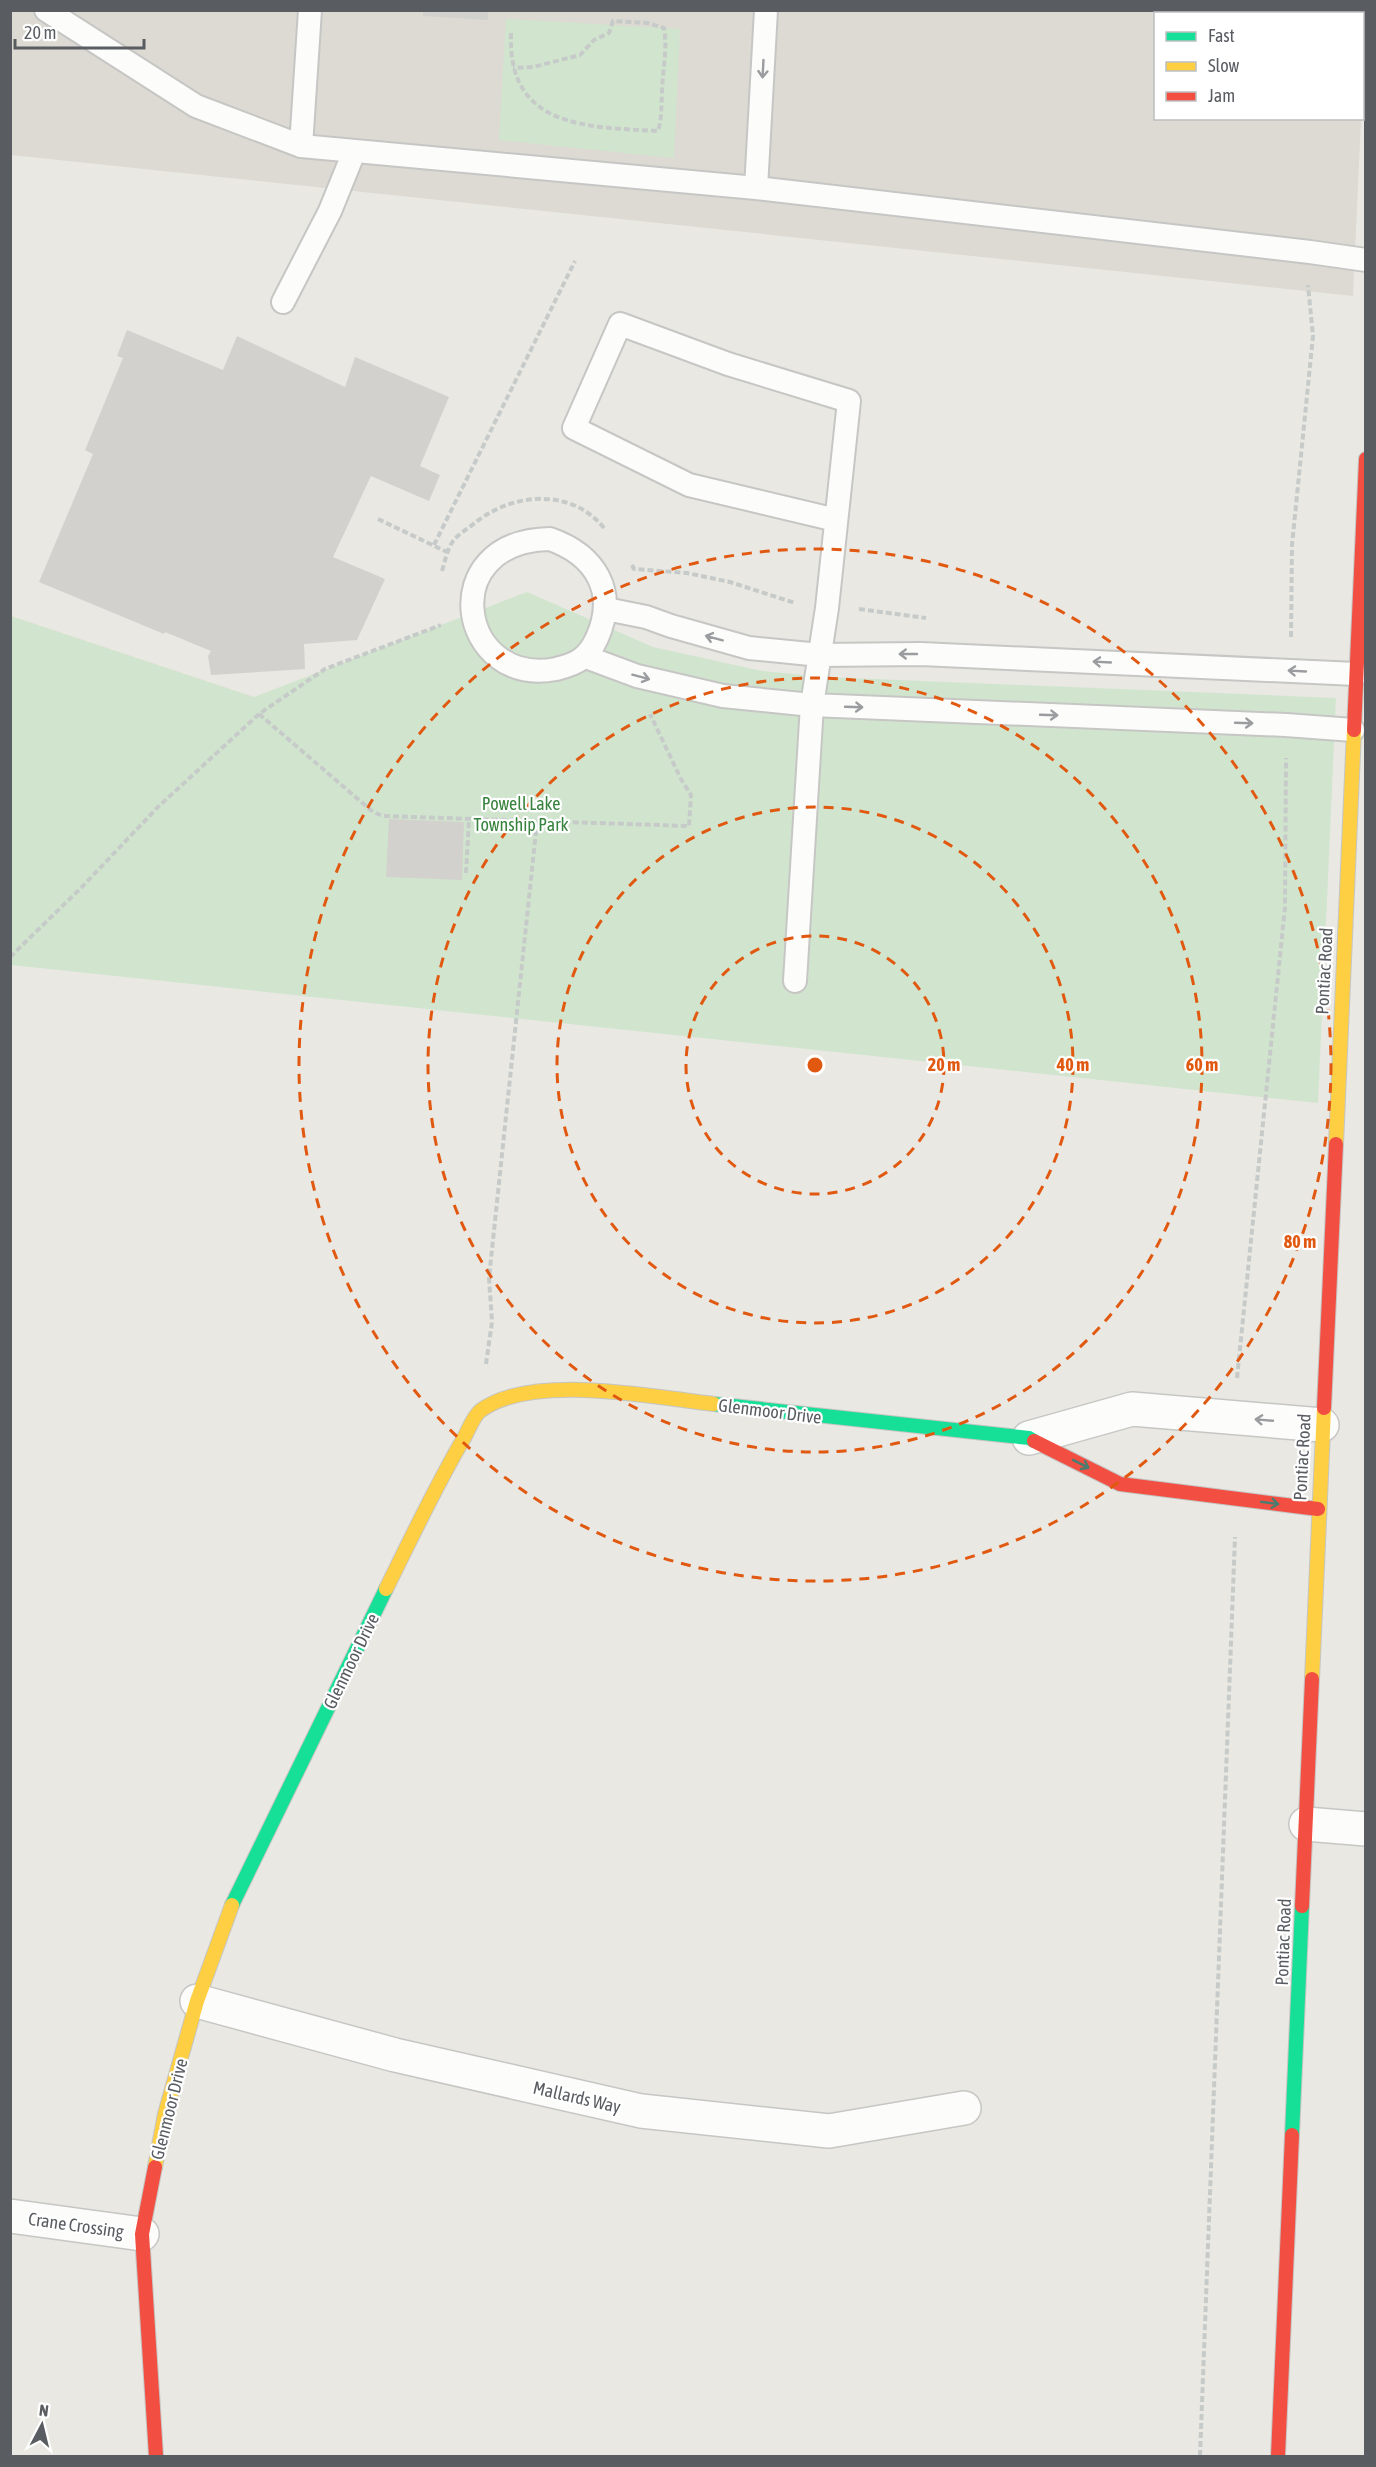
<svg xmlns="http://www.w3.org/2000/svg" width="1376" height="2467" font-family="'Asap Condensed',sans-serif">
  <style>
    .education { fill: #dcdad2 }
    .green { fill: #d1e5ce }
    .building { fill: #d2d1ce }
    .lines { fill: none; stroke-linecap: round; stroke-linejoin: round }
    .lane-casing { stroke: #c6c6c5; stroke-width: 26 }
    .street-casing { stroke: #c6c6c5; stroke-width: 36 }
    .fast-casing { stroke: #c5c5c3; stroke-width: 16 }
    .slow-casing { stroke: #c5c5c3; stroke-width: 16 }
    .jam-casing { stroke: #c5c5c3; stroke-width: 16 }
    .path { stroke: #c6cbc9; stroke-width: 4; stroke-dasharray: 6 3; stroke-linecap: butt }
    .lane { stroke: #fcfcfb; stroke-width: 22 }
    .street { stroke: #fcfcfb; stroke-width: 33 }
    .fast { stroke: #16e098; stroke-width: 14 }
    .slow { stroke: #ffcf43; stroke-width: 14 }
    .jam { stroke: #f24e42; stroke-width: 14 }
    .oneway { stroke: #9a9c9f }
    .oneway2 { stroke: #487d6f }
    .ring { fill: none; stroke: #e15910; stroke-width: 3; stroke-dasharray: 10 8 }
    .labels { text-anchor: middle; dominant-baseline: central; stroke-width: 4.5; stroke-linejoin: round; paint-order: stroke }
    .park-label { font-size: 18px; fill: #37823c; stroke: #fff }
    .street-label { font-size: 18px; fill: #595c61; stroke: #fff }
    .centre { fill: #e15910; stroke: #fff; stroke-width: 3 }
    .ring-label { font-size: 18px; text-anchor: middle; font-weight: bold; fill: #e15910; stroke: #fff; stroke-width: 4.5; stroke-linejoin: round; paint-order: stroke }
  </style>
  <rect width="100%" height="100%" fill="#e9e8e3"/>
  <path class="education" d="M11,11H1365L1363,74L1362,14H1156V118L1361,119L1353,296L11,155Z"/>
  <path class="green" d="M506,19L680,29L674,158L499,140Z
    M527,592L653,647L762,671L825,677L1336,698L1318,1103L11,965V616L254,697Z"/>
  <path class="building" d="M423,10H488V20L423,16Z
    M127,330L223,370L237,336L345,387L355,357L449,397L420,466L440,475L429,501L371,476L333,557L385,579L357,640L304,644L305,669L211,675L208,656L211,651L165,632L164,634L39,582L93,454L85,450L123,358L117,356Z
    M389,819L464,822L462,880L386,877Z"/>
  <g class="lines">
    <g class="lane-casing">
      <path id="lane" d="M46,10L196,106L301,146L756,188L1310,252L1366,260
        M301,146L310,10
        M756,188L766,10
        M283,302L330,211L354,152
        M550,539C595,555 618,591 597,638C588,658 577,664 556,669C459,688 433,541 550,539Z
        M606,609L646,617L671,626L749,648L820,655L921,654L1356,674
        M586,657L637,676L723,696L812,705L1286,725L1353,730
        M795,981L812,705L827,608L849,401L728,364L620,324L574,428L689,485L836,520"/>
    </g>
    <g class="street-casing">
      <path id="street" d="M1029,1438L1132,1409L1322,1425
        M1306,1824L1366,1829
        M197,2001L395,2055L641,2111L829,2131L964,2108
        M10,2216L142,2234"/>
    </g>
    <g class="fast-casing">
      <path id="fast" d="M714,1404L1029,1438L1034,1441
        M232,1905L386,1589
        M1292,2135L1302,1906"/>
    </g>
    <g class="slow-casing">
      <path id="slow" d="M1336,1144L1354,730
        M386,1589C411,1539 435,1487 464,1438C468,1431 473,1417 480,1411C532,1372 652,1397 714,1404
        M1312,1679L1324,1408
        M155,2167L165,2114L197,2001L232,1905"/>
    </g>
    <g class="jam-casing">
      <path id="jam" d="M1354,730L1366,459
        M1324,1408L1336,1144
        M1034,1441L1120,1484L1318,1509
        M1302,1906L1312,1679
        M155,2167L142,2234L156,2456
        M1278,2456L1292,2135"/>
    </g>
    <path class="path" d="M511,33C507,128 586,127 658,131C662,118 661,108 662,94C662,71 668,50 664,28L647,23L613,21L609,33L594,40L580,55L533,67L513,68
      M378,519L447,552
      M434,545L575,261
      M632,565L634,569L687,573L730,582L795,603
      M442,571C445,561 447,550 453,541C458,535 465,530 471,526C509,493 570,486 604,528
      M859,609L926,618
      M1291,637L1292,545L1313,336L1308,285
      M259,714L373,812L383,816L689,826L691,795L681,779L650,714
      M466,873L469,819
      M10,957L81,888L158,807L259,714L325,669L441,625
      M486,1364L492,1322L489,1278L537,822
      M1237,1378L1285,907L1286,758
      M1200,2456L1235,1537"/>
    <use href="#lane" class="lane"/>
    <use href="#street" class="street"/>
    <use href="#fast" class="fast"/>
    <use href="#slow" class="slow"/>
    <use href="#jam" class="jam"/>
  </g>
  <defs><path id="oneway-shaft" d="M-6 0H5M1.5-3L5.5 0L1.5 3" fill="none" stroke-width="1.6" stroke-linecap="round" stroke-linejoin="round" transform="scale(1.5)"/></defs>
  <g class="oneway">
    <use href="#oneway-shaft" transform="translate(763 69) rotate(93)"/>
    <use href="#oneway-shaft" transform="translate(714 638) rotate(-165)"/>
    <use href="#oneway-shaft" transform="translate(908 654) rotate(180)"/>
    <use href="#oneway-shaft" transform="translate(1102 662) rotate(-177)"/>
    <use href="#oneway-shaft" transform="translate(1297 671) rotate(-177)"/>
    <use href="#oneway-shaft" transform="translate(641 677) rotate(15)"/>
    <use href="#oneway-shaft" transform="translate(854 707) rotate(2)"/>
    <use href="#oneway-shaft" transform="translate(1049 715) rotate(2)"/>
    <use href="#oneway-shaft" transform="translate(1244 723) rotate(2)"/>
    <use href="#oneway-shaft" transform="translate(1264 1420) rotate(-175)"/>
  </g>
  <g class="oneway2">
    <use href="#oneway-shaft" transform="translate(1081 1464) rotate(27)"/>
    <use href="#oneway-shaft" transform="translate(1270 1503) rotate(7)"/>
  </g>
  <g class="ring">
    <circle cx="815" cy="1065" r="129"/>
    <circle cx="815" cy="1065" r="258"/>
    <circle cx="815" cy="1065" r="387"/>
    <circle cx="815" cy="1065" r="516"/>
  </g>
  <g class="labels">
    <g class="park-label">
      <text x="521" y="803">Powell Lake<tspan x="521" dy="21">Township Park</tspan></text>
    </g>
    <g class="street-label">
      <text transform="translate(1324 971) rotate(-87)">Pontiac Road</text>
      <text transform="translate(770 1411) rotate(7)">Glenmoor Drive</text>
      <text transform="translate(1302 1457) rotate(-87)">Pontiac Road</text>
      <text transform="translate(351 1661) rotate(-64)">Glenmoor Drive</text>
      <text transform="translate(1283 1942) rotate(-88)">Pontiac Road</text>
      <text transform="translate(577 2097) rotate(13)">Mallards Way</text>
      <text transform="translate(169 2109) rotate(-76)">Glenmoor Drive</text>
      <text transform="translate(76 2225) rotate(8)">Crane Crossing</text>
    </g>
  </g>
  <circle cx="815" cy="1065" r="9" class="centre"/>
  <g class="ring-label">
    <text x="944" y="1071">20 m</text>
    <text x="1073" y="1071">40 m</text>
    <text x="1202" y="1071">60 m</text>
    <text x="1300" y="1248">80 m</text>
  </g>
  <rect width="1376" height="2467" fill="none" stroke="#595c61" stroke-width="24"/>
  <rect x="1154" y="12" width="210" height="108" fill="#ffffff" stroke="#bdbec0" stroke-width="1.5"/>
  <rect x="1166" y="32" width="30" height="9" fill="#16e098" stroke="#bdbec0" stroke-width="1.5"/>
  <text x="1208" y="42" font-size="18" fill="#595c61">Fast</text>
  <rect x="1166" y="62" width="30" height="9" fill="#ffcf43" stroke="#bdbec0" stroke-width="1.5"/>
  <text x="1208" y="72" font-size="18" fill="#595c61">Slow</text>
  <rect x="1166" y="92" width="30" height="9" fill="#f24e42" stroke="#bdbec0" stroke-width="1.5"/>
  <text x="1208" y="102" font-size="18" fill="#595c61">Jam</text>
  <g transform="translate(42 2425) rotate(7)" stroke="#ffffff" stroke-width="4.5" paint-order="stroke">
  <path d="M0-4.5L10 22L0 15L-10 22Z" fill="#595c61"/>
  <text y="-9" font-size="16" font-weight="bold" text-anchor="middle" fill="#595c61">N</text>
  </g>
  <path d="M15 39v9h129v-9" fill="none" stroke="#595c61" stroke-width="3"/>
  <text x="24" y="39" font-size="18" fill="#595c61" stroke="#ffffff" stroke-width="4.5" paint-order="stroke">20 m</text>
</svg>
